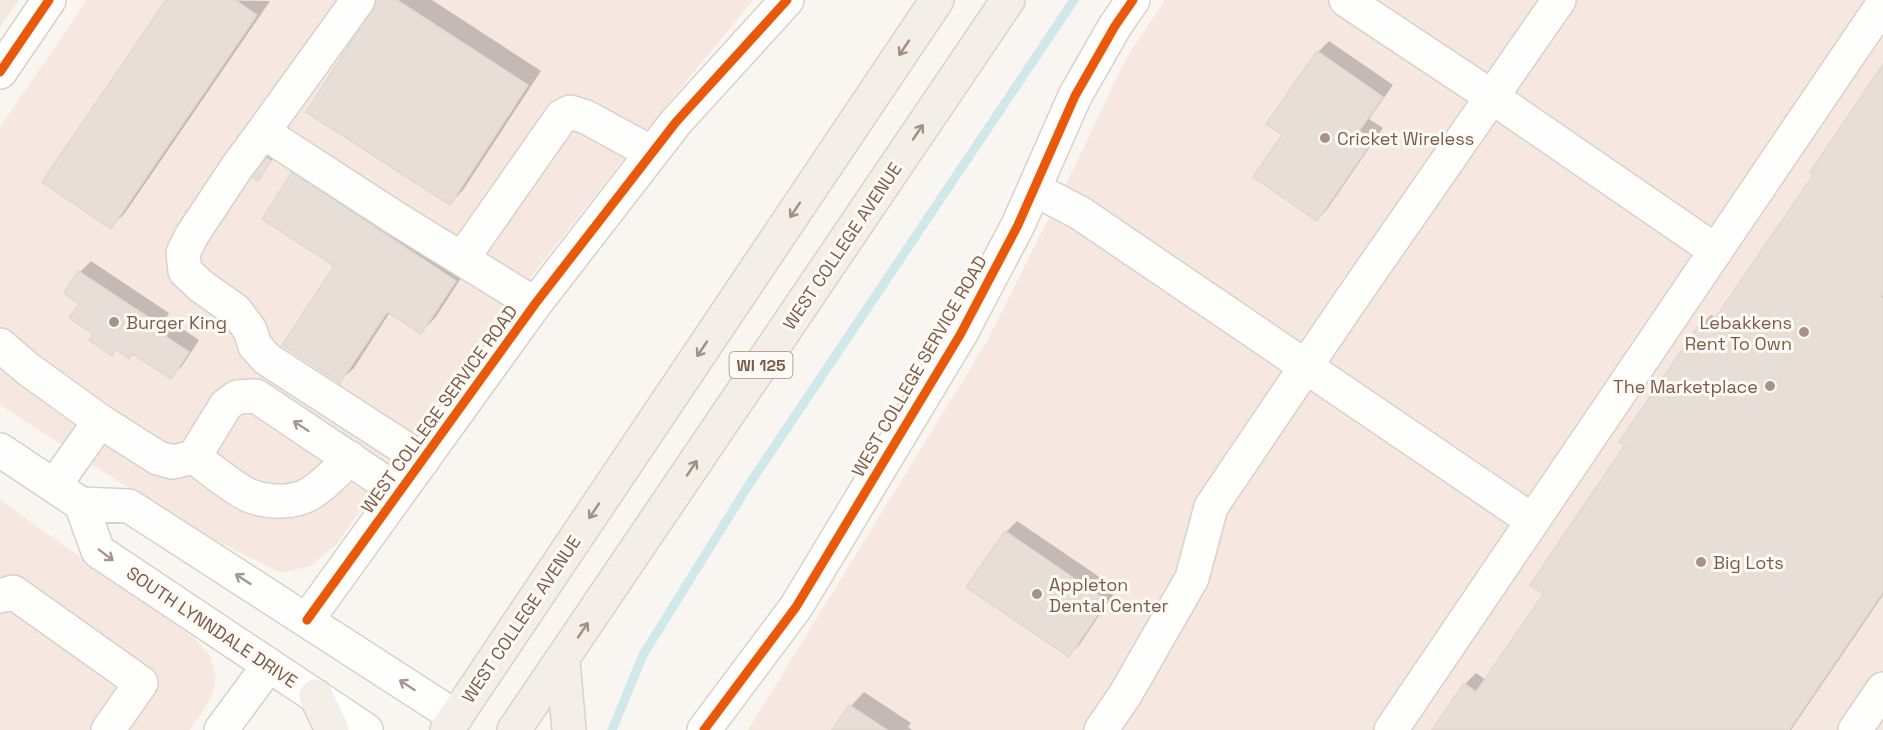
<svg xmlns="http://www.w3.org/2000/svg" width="1883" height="730" font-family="'Space Grotesk',sans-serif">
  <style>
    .residential { fill: #f2e8de }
    .commercial { fill: #f6e8e1 }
    .shadow { fill: #0003 }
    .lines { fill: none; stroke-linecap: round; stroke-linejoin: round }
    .stream { stroke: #d0e8ea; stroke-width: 9 }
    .building { fill: #e6ded7; stroke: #e2d8d2; stroke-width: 1.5 }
    .minor-casing { stroke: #d7d1cb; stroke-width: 36 }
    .major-casing { stroke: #dad1cc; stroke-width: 36 }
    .minor { stroke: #fefefd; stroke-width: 33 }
    .major { stroke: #f3eee8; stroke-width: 33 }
    .cycleway-casing { stroke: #fffaf3; stroke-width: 13 }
    .cycleway { stroke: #e8590c; stroke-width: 9 }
    .oneway { stroke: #a48f83 }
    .oneway2 { stroke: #a8958b }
    .poi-dot { fill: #a69286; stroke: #fffaf3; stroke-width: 2 }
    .labels { text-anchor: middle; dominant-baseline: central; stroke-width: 6; stroke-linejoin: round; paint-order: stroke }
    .shield { fill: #fffaf3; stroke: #a28b7f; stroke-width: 1.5 }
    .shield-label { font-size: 16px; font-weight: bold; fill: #7a5c4d }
    .poi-label { font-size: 18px; fill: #7a5c4d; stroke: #fffaf3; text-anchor: start }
    .street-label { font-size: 18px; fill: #7a5c4d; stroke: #fffaf3 }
  </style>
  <rect width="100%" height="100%" fill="#f9f5f0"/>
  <path class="residential" d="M0,0H19L0,27Z"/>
  <path class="commercial" d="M87,0H753L656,118L464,362L336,545L311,566L281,573L191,528L0,405V127Z
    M1165,0H1883V730H748L986,343L1075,166L1125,60Z
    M0,500L194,638L210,656L216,678L211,699L190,730H0Z"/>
  <path class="shadow" d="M168,0L270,1L125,213L111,227Z
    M380,0H432L541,71L463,190L450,204Z
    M1329,41L1393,85L1369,119L1383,128L1328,208L1317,220L1284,135L1318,52Z
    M1883,67V595L1791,730H1434L1465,684L1476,673L1486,680L1545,593L1627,445L1622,441L1700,326L1711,315L1717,318L1816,173Z
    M264,150L274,157L261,175Z
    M308,159L469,266L435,318L421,332L390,312L354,368L340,381L336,266L294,173Z
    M91,261L169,313L166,318L199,340L182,366L171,377L134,352L117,349L112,354L95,334L81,303L66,293L80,272Z
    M1017,521L1117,589L1080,644L1069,655L1006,532Z
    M864,692L911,723L908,727L912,730H834L851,706Z"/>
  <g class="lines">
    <path class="stream" d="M612,730L643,655L748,486L1074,0"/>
  </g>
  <path class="building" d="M166,0H235L257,15L111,229L42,182Z
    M378,0H397L528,85L450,205L306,112Z
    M1317,51L1383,97L1359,131L1373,140L1317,221L1253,177L1282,135L1266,124Z
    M1883,64V294L1881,297L1883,299V592L1789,730H1432L1464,683L1476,692L1543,594L1530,585L1625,445L1619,442L1699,325L1707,330L1814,174L1810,172Z
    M260,153L271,161L258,181L246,173Z
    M292,172L456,281L421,334L387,312L340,383L282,345L334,266L262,219Z
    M78,271L160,325L156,330L189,352L171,379L133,354L129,359L116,350L112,356L89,340L93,334L69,318L79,304L64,293Z
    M1005,531L1107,601L1069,657L966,587Z
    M849,705L887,730H832Z"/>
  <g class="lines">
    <g class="minor-casing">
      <path id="minor" d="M1346,0L1492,97L1716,251
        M0,72L49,0
        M263,132L358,0
        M1034,189L1080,213L1533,521
        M462,259L562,116L570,112L586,117L652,153
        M0,345L28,369L100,421L158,458L173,462L194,457L226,405L237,397L256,396L399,492
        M0,450L81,504L129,506L456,717
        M194,457C208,467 233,488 248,495C267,503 294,504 311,493C326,484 338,470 350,458
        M423,460L267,359L255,346L250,330L236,311L201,286L185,271L183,253L192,235L237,167L263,132L397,219L535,304
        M54,486L100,421
        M81,504L98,551L366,730
        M0,596L13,592L141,683L108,730
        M307,620L535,304L652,153L676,122L787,0
        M221,730L269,665
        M704,730L796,607L960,335L1018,225L1075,96L1115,26L1133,0
        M1101,730L1125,695L1192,578L1211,507L1348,304L1559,0
        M1391,730L1883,4
        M1855,730L1883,689"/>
    </g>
    <g class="major-casing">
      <path id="major" d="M563,660L569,730
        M316,696L332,730
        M447,730L937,0
        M514,730L1008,0"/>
    </g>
    <use href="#minor" class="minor"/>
    <use href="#major" class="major"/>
    <g class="cycleway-casing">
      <path id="cycleway" d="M0,72L49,0
        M307,620L535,304L652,153L676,122L787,0
        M704,730L796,607L960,335L1018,225L1075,96L1115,26L1133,0"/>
    </g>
    <use href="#cycleway" class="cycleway"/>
  </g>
  <defs><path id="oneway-shaft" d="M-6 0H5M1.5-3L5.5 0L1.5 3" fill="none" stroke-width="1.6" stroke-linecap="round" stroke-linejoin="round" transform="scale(1.5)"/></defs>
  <g class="oneway">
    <use href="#oneway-shaft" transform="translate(904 48) rotate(124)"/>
    <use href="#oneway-shaft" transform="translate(918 132) rotate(-56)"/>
    <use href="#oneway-shaft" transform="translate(795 210) rotate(124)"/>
    <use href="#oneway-shaft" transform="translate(702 349) rotate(124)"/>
    <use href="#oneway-shaft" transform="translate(692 468) rotate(-56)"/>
    <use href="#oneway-shaft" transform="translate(594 511) rotate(124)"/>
    <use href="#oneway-shaft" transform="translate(583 630) rotate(-56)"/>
  </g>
  <g class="oneway2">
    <use href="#oneway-shaft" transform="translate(301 426) rotate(-147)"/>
    <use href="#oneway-shaft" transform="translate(106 555) rotate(37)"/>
    <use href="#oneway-shaft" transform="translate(243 579) rotate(-147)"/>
    <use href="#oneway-shaft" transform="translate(407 685) rotate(-147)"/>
  </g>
  <g class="poi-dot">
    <circle cx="1325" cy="138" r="6"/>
    <circle cx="114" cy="322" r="6"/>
    <circle cx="1804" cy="332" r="6"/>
    <circle cx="1770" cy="386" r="6"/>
    <circle cx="1701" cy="562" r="6"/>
    <circle cx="1037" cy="594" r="6"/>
  </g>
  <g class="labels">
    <rect class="shield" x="729.5" y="352" width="63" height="26" rx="4.5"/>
    <g class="shield-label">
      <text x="761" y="365">WI 125</text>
    </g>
    <g class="poi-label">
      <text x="1337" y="138">Cricket Wireless</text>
      <text x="126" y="322">Burger King</text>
      <text x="1792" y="322" text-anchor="end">Lebakkens<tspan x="1792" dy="21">Rent To Own</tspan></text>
      <text x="1758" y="386" text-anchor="end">The Marketplace</text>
      <text x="1713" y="562">Big Lots</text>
      <text x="1049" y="584">Appleton<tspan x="1049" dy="21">Dental Center</tspan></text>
    </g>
    <g class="street-label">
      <text transform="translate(842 246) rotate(-56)">WEST COLLEGE AVENUE</text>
      <text transform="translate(919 366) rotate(-60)">WEST COLLEGE SERVICE ROAD</text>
      <text transform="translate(439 409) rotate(-54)">WEST COLLEGE SERVICE ROAD</text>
      <text transform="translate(521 619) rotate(-56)">WEST COLLEGE AVENUE</text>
      <text transform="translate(212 627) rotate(34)">SOUTH LYNNDALE DRIVE</text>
    </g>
  </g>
</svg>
